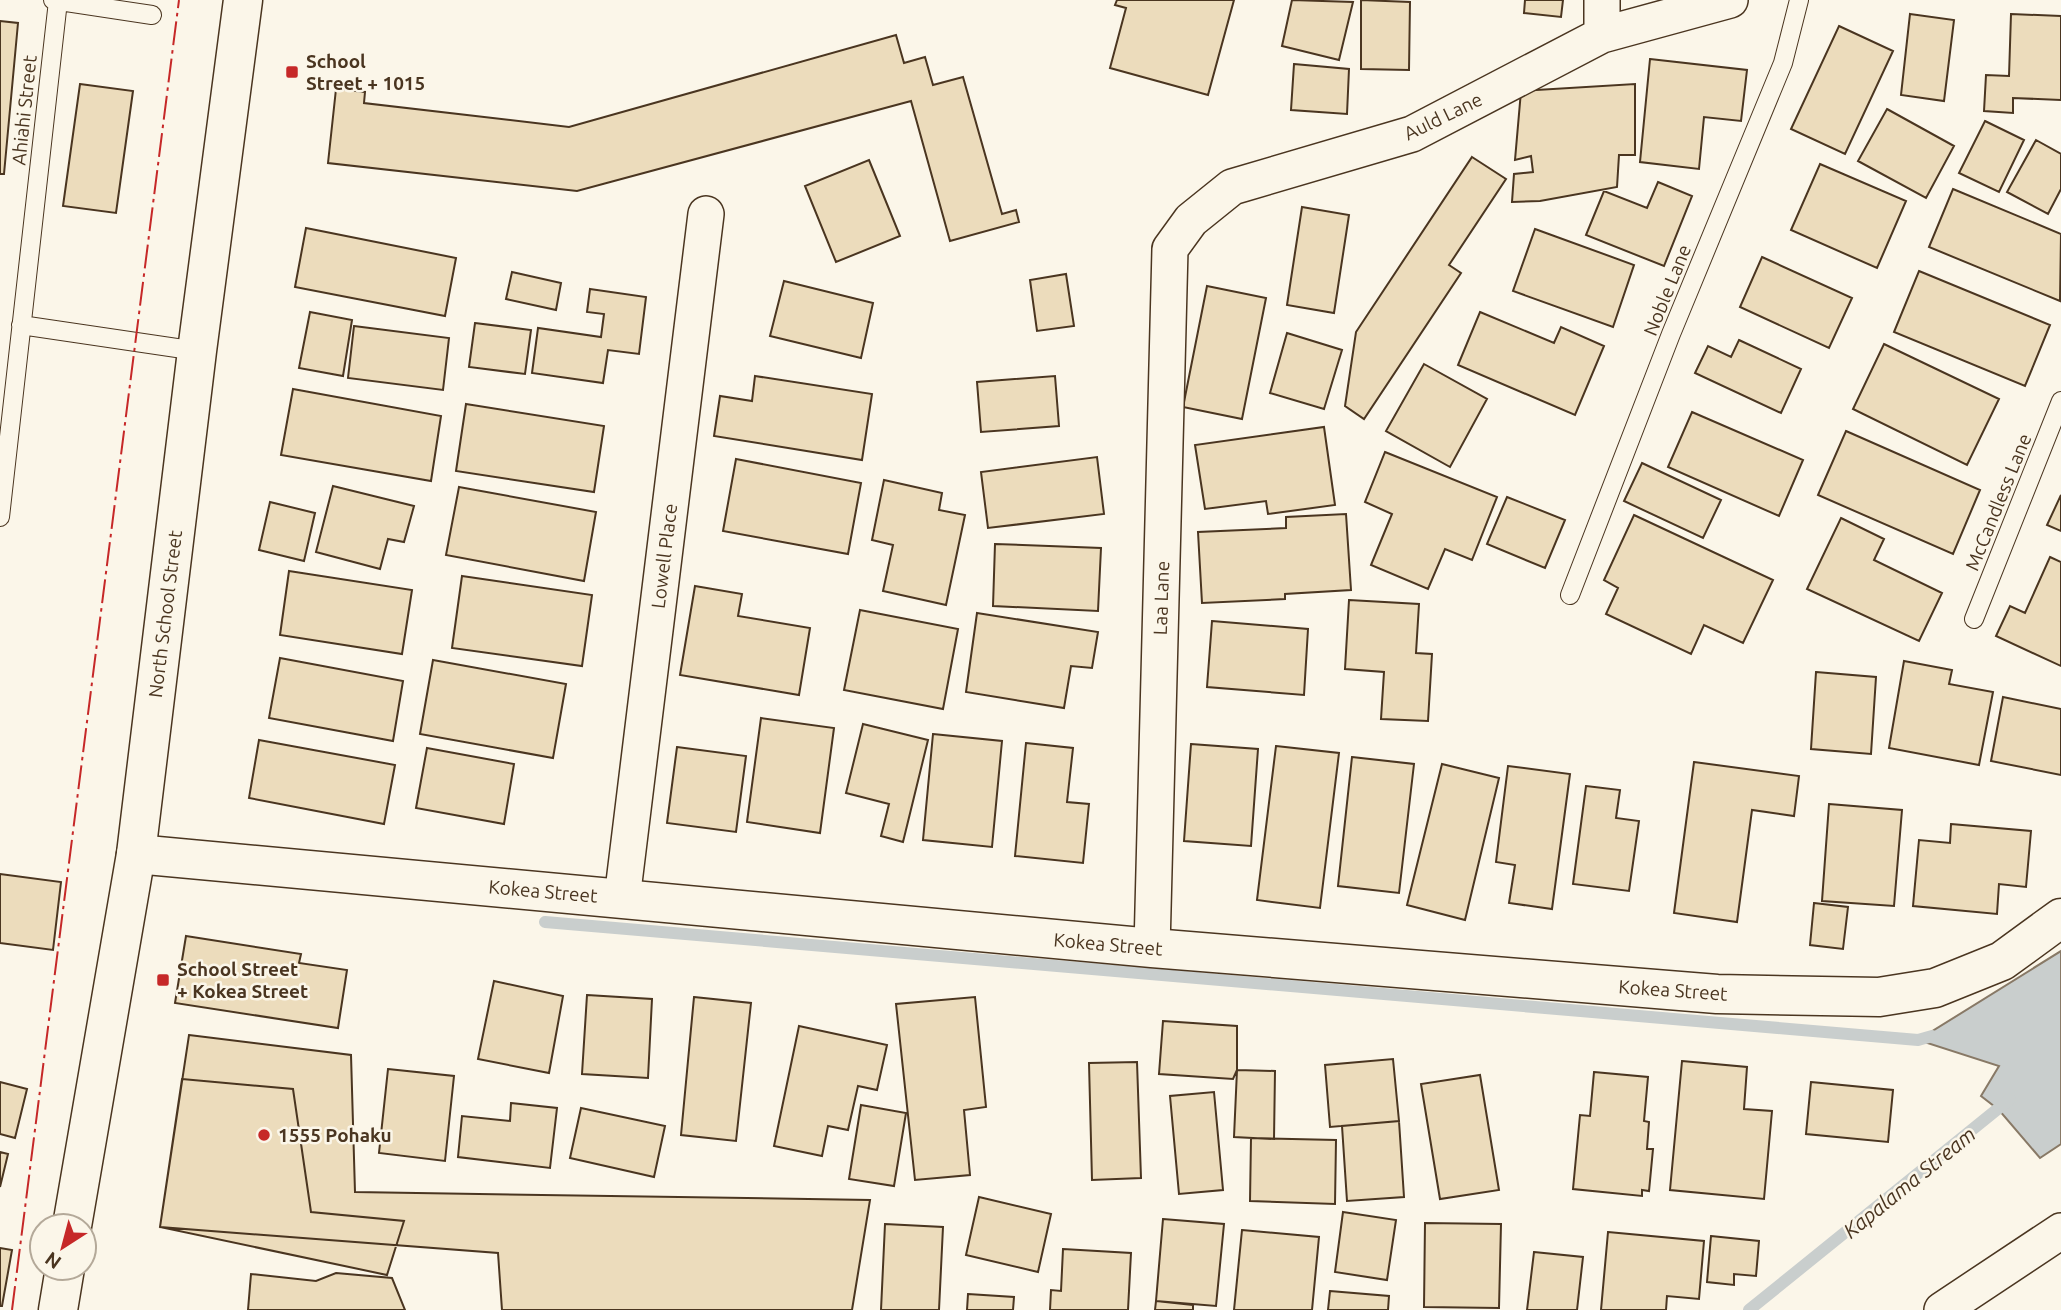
<svg xmlns="http://www.w3.org/2000/svg" width="2061" height="1310" font-family="Ubuntu,sans-serif">
  <style>
    .water { fill: #c9cecd; stroke: #887966; stroke-width: 2 }
    .lines { fill: none; stroke-linecap: round; stroke-linejoin: round }
    .stream { stroke: #c9cecd; stroke-width: 12 }
    .building { fill: #ecdcbc; stroke: #4a3520; stroke-width: 2 }
    .service-casing { stroke: #4a3520; stroke-width: 20 }
    .minor-casing { stroke: #4a3520; stroke-width: 38 }
    .tertiary-casing { stroke: #4a3520; stroke-width: 41 }
    .secondary-casing { stroke: #4a3520; stroke-width: 41 }
    .service { stroke: #fbf6e9; stroke-width: 18 }
    .minor { stroke: #fbf6e9; stroke-width: 35 }
    .tertiary { stroke: #fbf6e9; stroke-width: 38 }
    .secondary { stroke: #fbf6e9; stroke-width: 38 }
    .power { stroke: #c62828; stroke-width: 2; stroke-dasharray: 24 5 3.5 5; stroke-linecap: butt }
    .poi-dot { fill: #c62828; stroke: #fbf6e9; stroke-width: 2.5 }
    .labels { text-anchor: middle; dominant-baseline: central; stroke-width: 5; stroke-linejoin: round; paint-order: stroke }
    .poi-label { font-size: 19px; font-weight: bold; fill: #4a3520; stroke: #fbf6e9; text-anchor: start }
    .street-label { font-size: 19px; fill: #4a3520; stroke: #fbf6e9 }
    .water-label { font-size: 21px; font-style: italic; fill: #4a3520; stroke: #fbf6e9 }
  </style>
  <rect width="100%" height="100%" fill="#fbf6e9"/>
  <path class="water" d="M2061,951V1144L2040,1158L1999,1110L1981,1096L1999,1066L1918,1040Z"/>
  <g class="lines">
    <path class="stream" d="M545,922L1918,1040L1932,1036
      M1749,1310L2010,1099"/>
  </g>
  <path class="building" d="M1117,0H1234L1208,95L1110,68L1126,8L1115,5Z
    M1292,0L1353,2L1339,60L1282,46Z
    M1361,0L1410,2L1409,70L1361,69Z
    M1525,0H1563L1561,17L1524,13Z
    M1910,14L1954,20L1944,101L1901,95Z
    M2011,14L2061,16V100L2013,98V113L1984,111L1986,75L2009,76Z
    M0,21L18,23L4,174H0Z
    M1839,26L1893,51L1845,154L1791,129Z
    M896,35L904,63L925,57L933,85L963,77L1002,214L1016,210L1019,222L950,241L911,101L577,191L328,163L336,89L365,92L364,103L569,127Z
    M1650,59L1747,70L1741,121L1704,117L1699,169L1640,162Z
    M1294,64L1349,69L1347,114L1291,110Z
    M80,84L133,91L116,213L63,206Z
    M1635,84V155H1619L1617,187L1540,201L1512,202L1514,174L1533,172L1531,156L1515,160L1521,91Z
    M1887,109L1954,146L1926,198L1858,161Z
    M1985,121L2024,140L1999,192L1959,173Z
    M2036,140L2061,154V189L2048,214L2007,192Z
    M1472,157L1506,179L1449,265L1461,273L1364,419L1345,406L1356,332Z
    M869,160L900,236L836,262L805,186Z
    M1820,164L1906,201L1877,268L1791,230Z
    M1658,182L1692,196L1664,266L1586,235L1604,191L1647,208Z
    M1953,189L2061,234L2060,301L1929,247Z
    M1302,207L1349,215L1334,313L1287,305Z
    M306,228L456,258L445,316L295,287Z
    M1535,229L1634,265L1613,327L1513,291Z
    M1762,257L1852,298L1829,348L1740,307Z
    M1919,271L2050,325L2025,386L1894,332Z
    M512,272L561,283L556,310L506,299Z
    M1066,274L1074,326L1037,331L1030,280Z
    M784,281L873,303L861,358L770,336Z
    M1207,286L1266,298L1242,419L1183,407Z
    M590,289L646,297L639,354L608,350L603,383L532,373L538,328L601,337L604,314L587,312Z
    M310,312L352,320L343,376L299,368Z
    M1480,312L1554,343L1561,327L1604,346L1575,415L1458,365Z
    M475,323L531,330L525,374L469,367Z
    M354,326L449,338L443,390L348,378Z
    M1287,333L1342,350L1324,409L1270,393Z
    M1739,340L1801,369L1781,413L1695,373L1708,346L1731,357Z
    M1884,344L1999,399L1967,465L1853,409Z
    M1424,364L1487,399L1450,467L1386,431Z
    M755,376L872,394L862,460L714,436L720,396L752,401Z
    M1055,376L1059,426L981,432L977,382Z
    M293,389L441,416L431,481L281,455Z
    M466,404L604,426L594,492L456,471Z
    M1692,412L1803,460L1779,516L1668,467Z
    M1324,427L1335,505L1268,514L1266,501L1205,509L1195,445Z
    M1846,431L1980,490L1953,554L1818,495Z
    M1385,452L1497,497L1472,560L1445,549L1428,589L1371,565L1392,514L1365,502Z
    M1097,457L1104,514L988,528L981,472Z
    M736,459L861,483L848,554L723,531Z
    M1642,463L1721,500L1703,538L1624,501Z
    M884,480L942,493L939,510L965,515L946,605L883,591L893,545L872,540Z
    M333,486L414,506L404,542L388,539L380,569L316,552Z
    M459,487L596,512L584,581L446,555Z
    M2061,495V531L2047,525Z
    M1507,497L1565,520L1545,568L1487,544Z
    M270,502L315,513L304,561L259,550Z
    M1346,514L1351,590L1285,594V599L1202,603L1198,532L1286,528V517Z
    M1634,515L1773,580L1743,643L1704,625L1691,654L1606,614L1618,588L1604,580Z
    M1841,518L1884,539L1874,560L1942,593L1919,641L1807,589Z
    M995,544L1101,548L1098,611L993,606Z
    M2050,557L2061,562V666L1996,636L2010,606L2025,613Z
    M289,571L412,590L402,654L280,635Z
    M462,576L592,595L582,666L452,648Z
    M695,586L742,594L738,616L810,628L799,695L680,675Z
    M1349,600L1419,604L1416,653L1432,654L1428,721L1381,719L1384,672L1345,669Z
    M860,610L958,629L943,709L844,690Z
    M977,613L1098,632L1092,668L1071,666L1064,708L966,692Z
    M1212,621L1308,629L1304,695L1207,687Z
    M280,658L403,681L393,741L269,718Z
    M433,660L566,684L553,758L420,734Z
    M1904,661L1952,670L1949,684L1993,692L1979,765L1889,748Z
    M1816,672L1876,677L1871,754L1811,749Z
    M2003,697L2061,709V775L1991,761Z
    M761,718L834,728L820,833L747,822Z
    M863,724L928,740L903,842L881,836L889,804L846,793Z
    M933,734L1002,741L992,847L923,840Z
    M259,740L395,765L384,824L249,798Z
    M1026,743L1073,748L1067,802L1089,804L1083,863L1015,856Z
    M1191,744L1258,749L1251,846L1184,841Z
    M1276,746L1339,753L1320,908L1257,900Z
    M677,747L746,756L736,832L667,823Z
    M427,748L514,764L504,824L416,808Z
    M1352,757L1414,764L1399,893L1338,886Z
    M1694,762L1799,776L1794,816L1752,810L1737,922L1674,913Z
    M1442,764L1499,778L1465,920L1407,905Z
    M1508,766L1570,774L1552,909L1509,903L1515,865L1496,862Z
    M1586,786L1620,790L1616,818L1639,821L1629,891L1573,884Z
    M1829,804L1902,810L1894,906L1822,901Z
    M1951,824L2031,831L2026,887L1999,884L1997,914L1913,906L1919,840L1950,843Z
    M0,874L61,882L53,950L0,943Z
    M1814,903L1848,907L1843,949L1810,945Z
    M186,936L301,954L299,963L347,970L338,1028L175,1003Z
    M494,981L563,996L549,1073L478,1059Z
    M587,995L652,999L648,1078L582,1074Z
    M694,997L751,1003L736,1141L681,1135Z
    M975,997L986,1107L964,1110L970,1175L915,1180L896,1004Z
    M1163,1021L1237,1026V1070L1233,1079L1159,1074Z
    M799,1026L887,1045L877,1090L858,1086L848,1130L828,1126L822,1156L774,1146Z
    M189,1035L351,1055L355,1192L870,1200L852,1310H502L498,1253L160,1227Z
    M1393,1059L1399,1121L1330,1127L1325,1065Z
    M1682,1061L1747,1067L1744,1109L1772,1111L1764,1199L1670,1190Z
    M1137,1062L1141,1178L1092,1180L1089,1063Z
    M388,1069L454,1076L445,1161L379,1153Z
    M1237,1070L1275,1071L1274,1139L1234,1137Z
    M1594,1072L1648,1077L1644,1121L1649,1122L1647,1149H1653L1649,1191L1642,1190V1196L1573,1189L1580,1115L1590,1116Z
    M1480,1075L1499,1190L1440,1199L1421,1084Z
    M182,1079L293,1089L311,1212L404,1221L387,1275L160,1227Z
    M0,1082L27,1089L15,1138L0,1134Z
    M1811,1082L1893,1090L1888,1142L1806,1134Z
    M1214,1092L1223,1190L1179,1194L1170,1096Z
    M511,1103L557,1108L550,1168L458,1157L462,1116L510,1121Z
    M861,1105L906,1113L894,1186L849,1179Z
    M581,1108L665,1126L654,1177L570,1158Z
    M1399,1121L1404,1197L1347,1201L1342,1126Z
    M1251,1138L1336,1140L1335,1204L1250,1201Z
    M0,1152L8,1154L0,1187Z
    M979,1197L1051,1214L1038,1272L966,1255Z
    M1343,1212L1396,1220L1387,1280L1335,1272Z
    M1163,1219L1224,1224L1216,1306L1156,1301Z
    M1425,1223L1501,1224L1499,1308L1424,1307Z
    M885,1224L943,1227L939,1310H881Z
    M1242,1230L1319,1237L1312,1310H1234Z
    M1608,1232L1704,1241L1699,1299L1667,1296L1666,1310H1601Z
    M1711,1236L1759,1241L1756,1276L1734,1274V1285L1707,1282Z
    M0,1248L12,1250L2,1306H0Z
    M1063,1249L1131,1253L1128,1310H1050L1051,1290L1061,1291Z
    M1534,1252L1583,1257L1577,1310H1527Z
    M336,1273L392,1278L405,1310H248L251,1274L316,1281Z
    M1330,1291L1389,1296L1388,1310H1328Z
    M968,1294L1014,1297L1013,1310H967Z
    M1156,1301L1193,1305V1310H1155Z"/>
  <g class="lines">
    <g class="service-casing">
      <path id="service" d="M53,0L152,15
        M21,325L197,351
        M0,517L58,1
        M1570,595L1671,334L1783,63L1799,0
        M1974,619L2061,401"/>
    </g>
    <g class="minor-casing">
      <path id="minor" d="M1602,35V0
        M622,899L706,214
        M1152,948L1170,249L1191,220L1232,187L1412,134L1602,35L1730,0
        M1942,1310L2061,1231"/>
    </g>
    <g class="tertiary-casing">
      <path id="tertiary" d="M136,854L1152,948L1717,994L1879,997L1935,988L2002,961L2061,918"/>
    </g>
    <g class="secondary-casing">
      <path id="secondary" d="M72,1226L136,854L197,351L243,0
        M58,1310L65,1268"/>
    </g>
    <use href="#service" class="service"/>
    <use href="#minor" class="minor"/>
    <use href="#tertiary" class="tertiary"/>
    <use href="#secondary" class="secondary"/>
    <path class="power" d="M12,1310L179,0"/>
  </g>
  <g class="poi-dot">
    <rect x="285" y="65" width="14" height="14" rx="3.5"/>
    <rect x="156" y="973" width="14" height="14" rx="3.5"/>
    <circle cx="264" cy="1135" r="7"/>
  </g>
  <g class="labels">
    <g class="poi-label">
      <text x="306" y="61">School<tspan x="306" dy="22">Street + 1015</tspan></text>
      <text x="177" y="969">School Street<tspan x="177" dy="22">+ Kokea Street</tspan></text>
      <text x="278" y="1135">1555 Pohaku</text>
    </g>
    <g class="street-label">
      <text transform="translate(24 110) rotate(-84)">Ahiahi Street</text>
      <text transform="translate(1443 116) rotate(-26)">Auld Lane</text>
      <text transform="translate(1667 290) rotate(-68)">Noble Lane</text>
      <text transform="translate(1998 502) rotate(-68)">McCandless Lane</text>
      <text transform="translate(664 556) rotate(-83)">Lowell Place</text>
      <text transform="translate(1161 598) rotate(-88)">Laa Lane</text>
      <text transform="translate(165 614) rotate(-83)">North School Street</text>
      <text transform="translate(543 891) rotate(5)">Kokea Street</text>
      <text transform="translate(1108 944) rotate(5)">Kokea Street</text>
      <text transform="translate(1673 990) rotate(4)">Kokea Street</text>
    </g>
    <g class="water-label">
      <text transform="translate(1909 1182) rotate(-39)">Kapalama Stream</text>
    </g>
  </g>
  <g transform="translate(63 1247) rotate(216)"><circle r="33" fill="#fbf6e9" stroke="#b4a999" stroke-width="2"/>
  <path d="M0-5L12 26L0 18L-12 26Z" fill="#c62828"/>
  <text y="-10" font-size="19" font-weight="bold" text-anchor="middle" fill="#4a3520">N</text>
  </g>
</svg>
